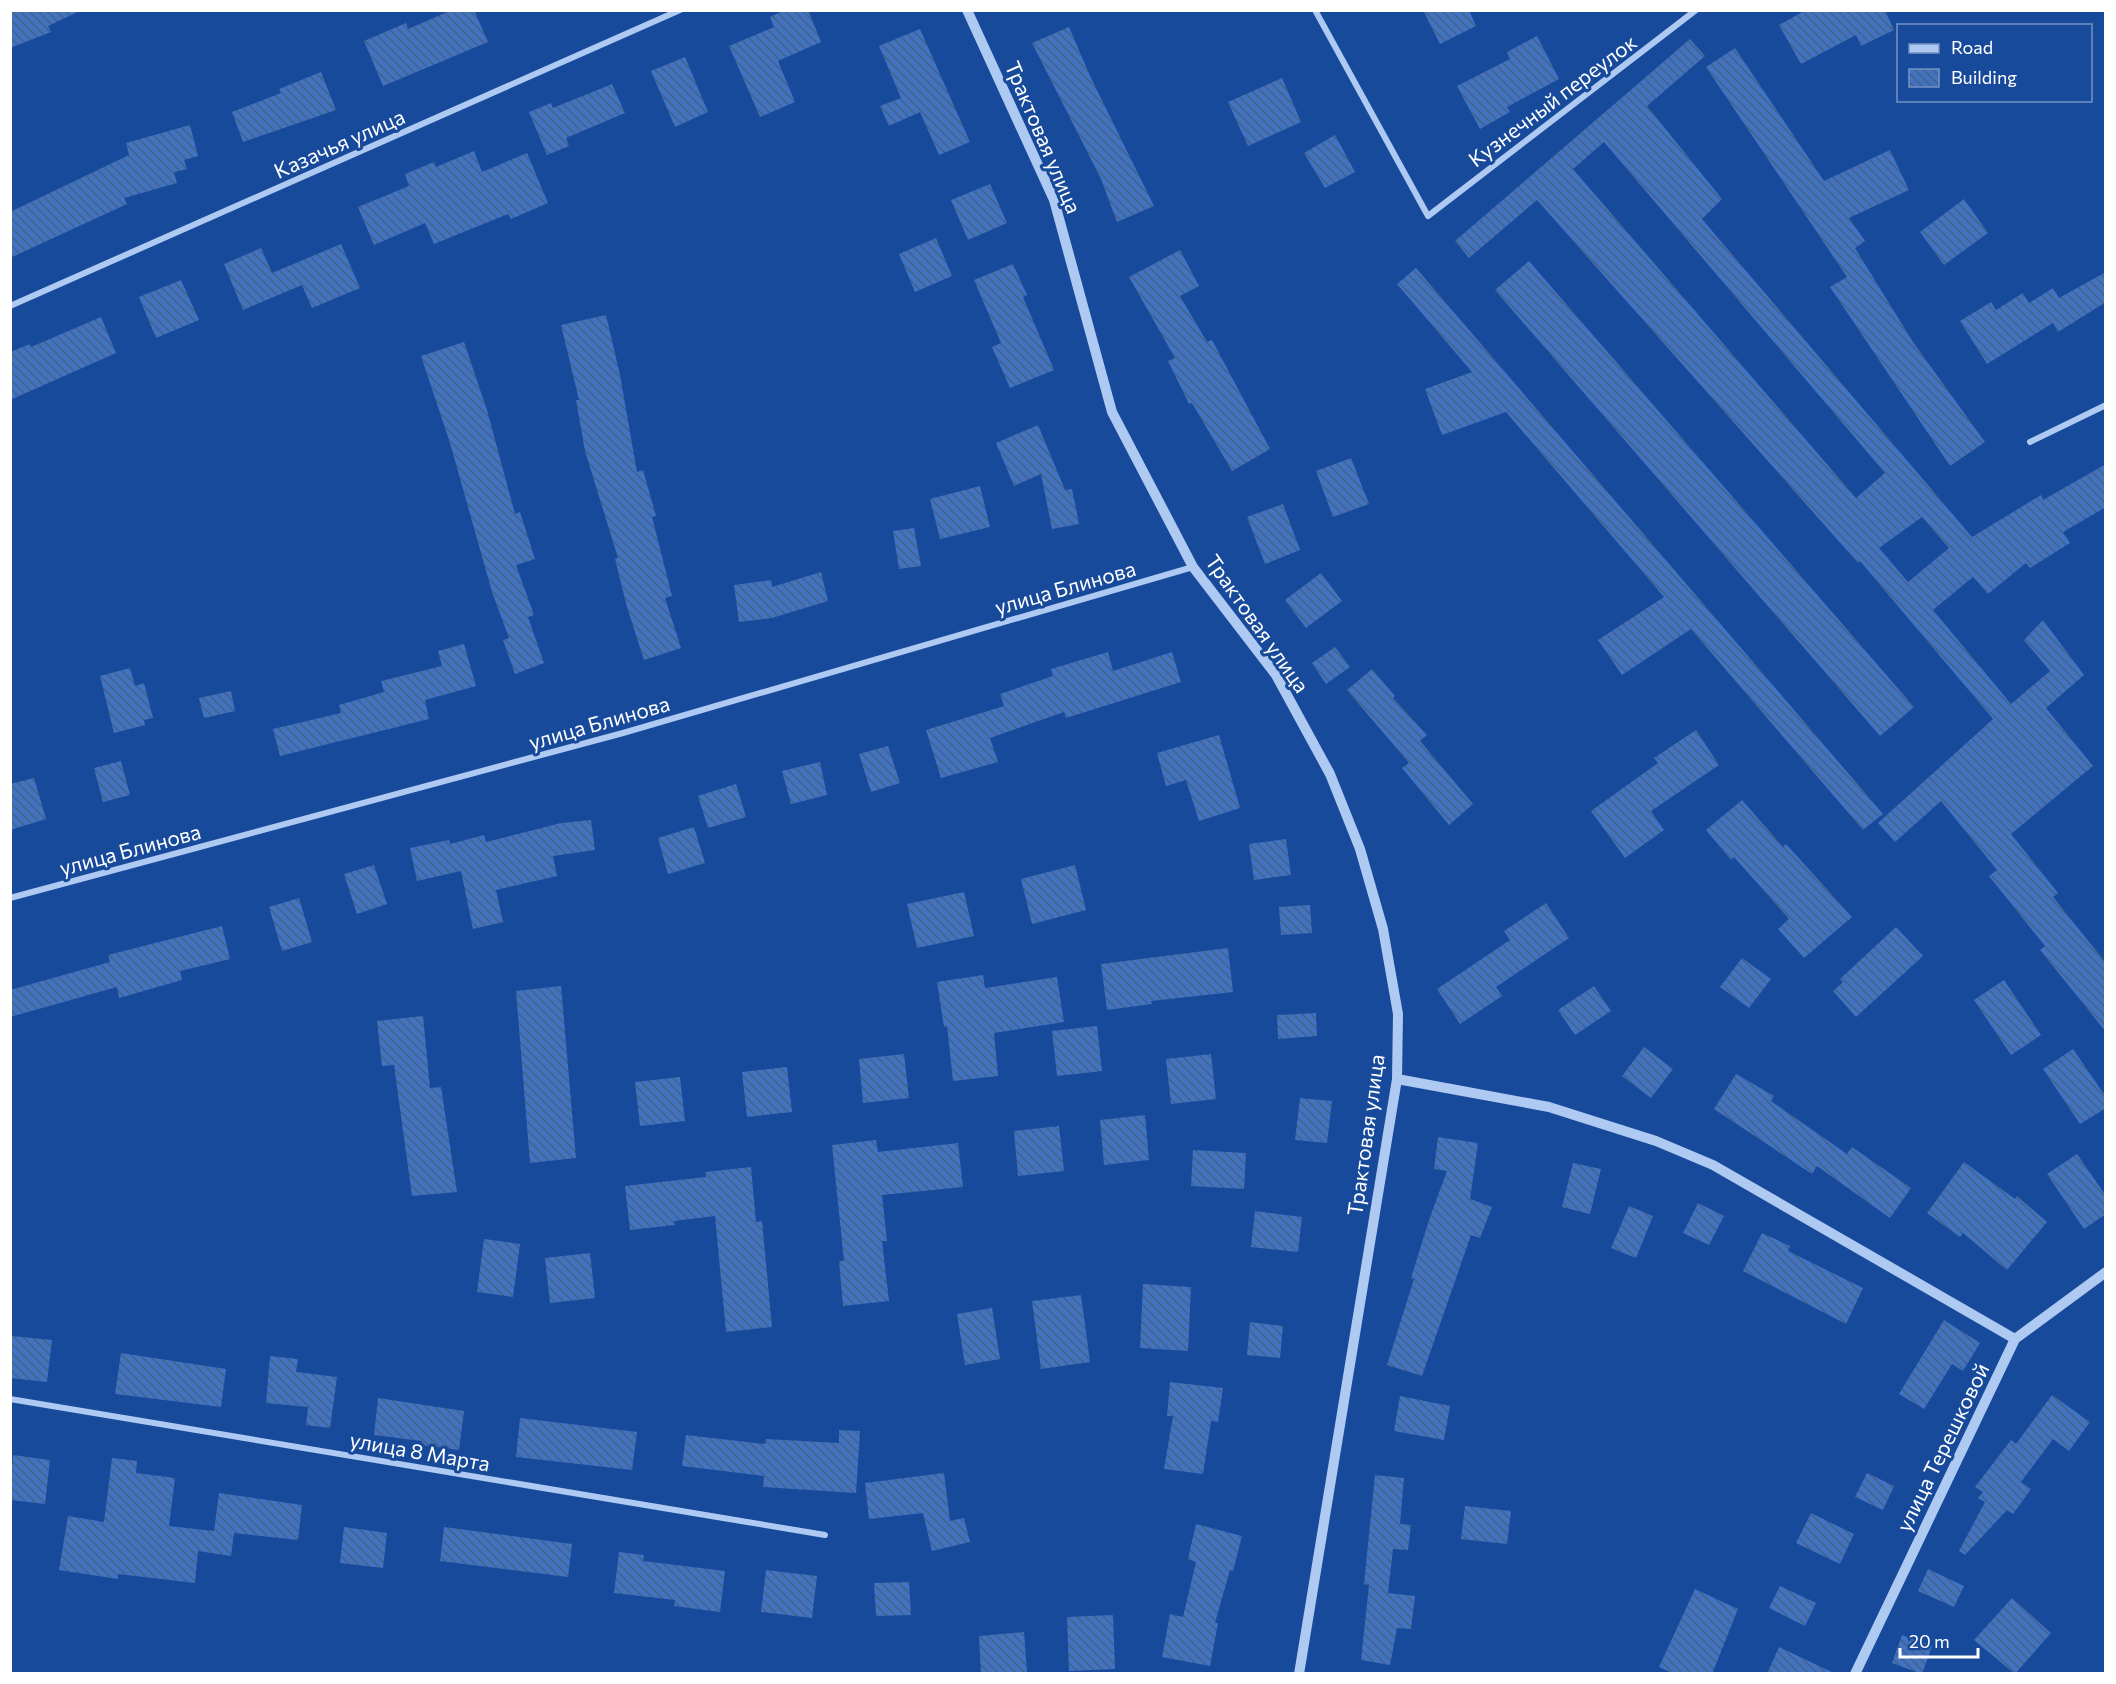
<svg xmlns="http://www.w3.org/2000/svg" width="2116" height="1684" font-family="Commissioner,sans-serif">
  <style>
    .building { fill: url(#building-back-hatch); fill-rule: evenodd }
    .lines { fill: none; stroke-linecap: round; stroke-linejoin: round }
    .minor { stroke: #aec9f2; stroke-width: 6 }
    .tertiary { stroke: #aec9f2; stroke-width: 10 }
    .labels { text-anchor: middle; dominant-baseline: central; stroke-width: 6; stroke-linejoin: round; paint-order: stroke }
    .street-label { font-size: 21px; fill: #fff; stroke: #184a9b }
  </style>
  <defs>
    <pattern id="building-back-hatch" width="6" height="6" patternUnits="userSpaceOnUse" patternTransform="scale(1.5)"><rect width="6" height="6" fill="#4173c1"/><path d="M-1 5l2 2M0 0l6 6M5-1l2 2" fill="none" stroke="#466086"/></pattern>
  </defs>
  <rect width="100%" height="100%" fill="#184a9b"/>
  <path class="building" d="M10,10H82L48,26L51,32L10,48Z
    M452,10H474L488,42L383,86L364,41L406,23L408,29Z
    M785,10H808L821,42L778,61L795,102L760,117L729,46L774,27L770,17Z
    M1423,10H1469L1476,26L1440,44Z
    M1806,10H1885L1894,30L1861,46L1856,35L1801,64L1779,25Z
    M1069,27L1091,78L1154,206L1117,222L1101,179L1032,43Z
    M920,29L970,142L939,155L920,112L889,126L880,106L901,98L879,46Z
    M1537,36L1559,79L1507,107L1510,112L1480,129L1457,86L1510,59L1507,52Z
    M1690,39L1705,56L1647,106L1722,199L1702,219L1972,537L2041,495L2043,500L2106,464V507L2063,532L2070,543L2030,568L2026,563L1988,594L1973,577L1933,610L2011,704L2050,671L2024,640L2043,620L2084,675L2046,708L2093,766L2011,834L2058,893L2053,897L2106,963V1032L2040,950L2045,946L1989,876L1997,870L1941,801L1895,842L1878,823L1993,719L1860,561L1858,563L1537,200L1469,258L1455,241ZM1604,142L1885,473L1856,498L1573,169ZM1922,517L1949,548L1908,582L1879,548Z
    M1735,48L1824,181L1890,150L1909,190L1849,218L1865,241L1855,248L1913,342L1985,442L1950,466L1830,287L1847,277L1706,67Z
    M685,57L708,112L675,127L651,71Z
    M321,72L336,110L243,142L232,112L281,93L279,89Z
    M1282,78L1301,122L1248,146L1228,102Z
    M612,84L625,113L566,138L569,146L547,155L529,112L551,103L553,108Z
    M190,125L198,156L184,160L187,169L174,172L177,183L124,198L127,204L10,258V212L129,155L126,143Z
    M1335,135L1355,172L1325,188L1304,153Z
    M474,151L482,172L527,153L548,203L511,219L508,214L434,244L425,223L374,245L358,207L409,186L405,174L434,162L436,167Z
    M990,184L1007,223L968,240L951,200Z
    M1964,199L1988,233L1944,265L1920,232Z
    M936,238L952,276L915,292L899,254Z
    M341,244L360,288L312,308L302,285L243,310L224,264L261,248L272,273Z
    M1180,250L1199,286L1180,296L1207,342L1212,340L1270,449L1232,471L1192,403L1189,404L1168,361L1175,358L1129,277Z
    M1529,261L1914,707L1880,736L1495,290Z
    M1013,264L1027,295L1023,297L1054,370L1010,388L992,347L1001,343L974,280Z
    M1416,268L1883,814L1863,830L1691,629L1622,675L1598,640L1664,597L1506,412L1442,435L1425,389L1472,372L1397,284Z
    M2106,272V302L2058,332L2053,323L1987,364L1960,321L1991,302L1996,310L2023,293L2029,303L2053,288L2059,298Z
    M181,280L199,320L156,338L139,297Z
    M606,315L620,375L637,472L643,470L656,516L652,517L672,596L665,598L681,648L644,660L627,607L615,559L618,558L585,451L576,400H579L561,325Z
    M101,317L116,353L10,400V352L30,344L31,347Z
    M464,342L487,410L515,514L520,512L535,559L516,565L534,615L528,617L544,663L515,674L503,640L509,638L492,592L450,443L421,356Z
    M1038,425L1065,490L1072,489L1079,524L1052,529L1041,474L1014,486L996,443Z
    M1351,458L1369,504L1333,517L1316,471Z
    M980,486L990,527L940,539L930,499Z
    M1283,504L1300,550L1265,564L1247,517Z
    M914,528L921,566L899,569L893,531Z
    M821,572L828,601L772,618L739,622L734,585L771,580L772,587Z
    M1321,573L1342,601L1306,628L1285,600Z
    M464,644L476,686L425,700L429,719L280,756L273,729L341,713L339,705L384,692L381,681L442,666L438,651Z
    M1335,647L1350,667L1326,684L1312,663Z
    M1108,652L1113,671L1172,652L1181,682L1066,718L1064,712L990,738L998,762L941,778L926,730L1004,706L1000,694L1053,676L1051,669Z
    M130,668L135,686L144,683L153,718L144,720L145,725L114,733L100,676Z
    M1372,669L1395,696L1393,698L1427,735L1420,741L1473,804L1449,825L1402,768L1409,763L1347,690Z
    M231,691L235,711L204,718L199,698Z
    M1696,730L1719,765L1651,811L1664,830L1625,858L1591,811L1658,763L1654,758Z
    M1219,735L1240,808L1199,821L1186,780L1166,786L1157,753Z
    M888,746L900,783L871,792L859,754Z
    M121,761L130,795L103,802L94,768Z
    M820,762L827,795L791,804L782,771Z
    M34,778L46,819L10,830V784Z
    M736,784L746,817L708,828L698,796Z
    M1742,800L1783,847L1786,844L1852,917L1804,958L1778,929L1789,919L1734,857L1731,860L1706,830Z
    M591,820L595,850L553,856L557,876L496,890L503,922L473,929L461,871L417,881L410,848L449,840L450,844L484,835L486,842L561,823Z
    M694,827L705,863L668,874L658,838Z
    M1286,839L1291,875L1254,880L1249,844Z
    M374,865L387,904L357,914L344,874Z
    M1075,865L1086,910L1032,924L1021,879Z
    M964,892L974,936L917,948L907,904Z
    M299,898L312,942L282,951L269,907Z
    M1546,903L1569,938L1496,987L1502,996L1460,1024L1437,989L1510,940L1504,931Z
    M1310,905L1312,933L1281,935L1279,907Z
    M222,926L230,959L180,971L182,980L119,998L117,987L10,1017V990L110,962L108,955Z
    M1896,927L1923,956L1856,1017L1833,991L1843,982L1840,979Z
    M1228,948L1233,992L1151,1001L1152,1004L1107,1010L1101,964Z
    M1742,958L1771,979L1749,1008L1720,987Z
    M983,975L985,988L1057,977L1064,1022L994,1033L998,1076L953,1081L947,1026L944,1027L937,982Z
    M2004,980L2041,1035L2011,1055L1974,1000Z
    M561,986L576,1158L530,1163L516,991Z
    M1594,986L1611,1011L1575,1035L1558,1010Z
    M1316,1013L1317,1036L1278,1039L1277,1015Z
    M423,1016L430,1088L441,1087L457,1192L412,1196L394,1065L382,1066L377,1021Z
    M1097,1026L1102,1071L1057,1076L1052,1031Z
    M1644,1047L1673,1069L1651,1098L1622,1076Z
    M2073,1049L2106,1097V1108L2080,1124L2043,1069Z
    M904,1054L909,1098L863,1103L859,1059Z
    M1211,1054L1216,1099L1171,1104L1166,1059Z
    M787,1067L792,1112L747,1117L742,1072Z
    M1736,1074L1774,1096L1771,1101L1847,1154L1852,1147L1911,1188L1890,1218L1817,1166L1812,1174L1714,1109Z
    M680,1077L685,1121L640,1126L635,1082Z
    M1300,1098L1332,1101L1327,1143L1295,1140Z
    M1145,1115L1149,1160L1104,1165L1100,1120Z
    M1059,1126L1064,1171L1018,1176L1014,1131Z
    M1438,1137L1478,1143L1470,1199L1492,1207L1480,1238L1471,1235L1422,1376L1387,1365L1414,1279L1411,1278L1429,1220L1447,1171L1434,1169Z
    M876,1140L878,1152L958,1143L963,1187L882,1195L887,1241H882L889,1301L843,1306L839,1261H844L832,1145Z
    M1193,1150L1246,1153L1244,1189L1191,1186Z
    M2077,1154L2106,1196V1214L2084,1229L2047,1174Z
    M1964,1162L2015,1199L2017,1196L2047,1222L2007,1270L1963,1233L1960,1237L1927,1213Z
    M1573,1163L1601,1169L1590,1214L1562,1207Z
    M751,1167L756,1222L762,1221L772,1327L726,1332L715,1216L674,1221L675,1225L630,1230L625,1186L706,1177L705,1172Z
    M1698,1203L1724,1216L1709,1245L1683,1233Z
    M1629,1206L1653,1216L1636,1258L1611,1248Z
    M1255,1211L1302,1217L1298,1252L1251,1247Z
    M1762,1233L1790,1246L1788,1251L1863,1288L1846,1324L1743,1271Z
    M484,1239L520,1244L513,1297L477,1292Z
    M590,1253L595,1298L550,1303L545,1258Z
    M1143,1284L1191,1287L1188,1351L1140,1348Z
    M1081,1295L1090,1362L1041,1369L1032,1301Z
    M992,1308L1000,1359L965,1365L957,1314Z
    M1944,1320L1980,1343L1963,1371L1952,1364L1924,1409L1899,1394Z
    M1250,1322L1283,1326L1280,1358L1247,1355Z
    M12,1336L52,1340L47,1382L10,1378Z
    M121,1353L226,1369L221,1407L115,1394Z
    M270,1356L298,1359L296,1372L337,1377L330,1428L306,1425L308,1407L266,1403Z
    M1170,1382L1223,1388L1218,1422L1211,1421L1203,1474L1164,1469L1173,1416H1167Z
    M2052,1395L2090,1422L2069,1451L2053,1439L2021,1482L2031,1489L2013,1514L2007,1510L1965,1555L1959,1551L1985,1502L1978,1498L1983,1492L1975,1487L2011,1440L2016,1444Z
    M1400,1396L1450,1406L1444,1440L1394,1431Z
    M378,1398L464,1411L459,1450L422,1445V1441L374,1435Z
    M520,1418L637,1432L632,1470L516,1457Z
    M839,1430L860,1431L856,1493L763,1487L764,1476L682,1466L686,1435L765,1444L766,1439L839,1443Z
    M13,1455L50,1460L45,1504L10,1500Z
    M112,1458L137,1461L136,1473L175,1478L169,1526L214,1531L219,1493L302,1505L298,1540L234,1533L231,1556L198,1551L195,1583L118,1574V1579L59,1570L68,1516L104,1522Z
    M944,1473L950,1521L964,1518L970,1542L932,1551L923,1513L869,1519L865,1483Z
    M1867,1473L1894,1486L1883,1510L1855,1497Z
    M1375,1475L1404,1478L1400,1524L1411,1525L1408,1550L1393,1549L1388,1593L1415,1596L1411,1629L1397,1628L1390,1665L1361,1660L1369,1585L1364,1584Z
    M1465,1506L1511,1511L1507,1544L1461,1539Z
    M1811,1513L1854,1534L1840,1564L1796,1543Z
    M1196,1524L1242,1536L1233,1571L1230,1570L1215,1623H1218L1210,1666L1162,1657L1170,1614L1183,1617L1196,1562L1188,1559Z
    M344,1527L387,1533L383,1568L340,1563Z
    M444,1527L572,1544L568,1577L440,1561Z
    M619,1552L644,1555L643,1561L725,1571L720,1612L674,1606L675,1600L614,1593Z
    M1928,1569L1964,1586L1954,1607L1918,1591Z
    M766,1570L817,1576L812,1618L761,1612Z
    M909,1582L911,1615L876,1616L874,1583Z
    M1780,1586L1816,1603L1805,1626L1769,1608Z
    M1695,1589L1738,1609L1712,1674H1674L1659,1667Z
    M2012,1598L2051,1633L2015,1674L1974,1640Z
    M1113,1615L1115,1669L1069,1671L1067,1617Z
    M1024,1632L1027,1672L981,1674L979,1636Z
    M1902,1635L1932,1646L1922,1674L1892,1663Z
    M1779,1647L1836,1674H1767Z"/>
  <g class="lines">
    <path class="minor" d="M1315,10L1428,216L1696,10
      M10,306L680,10
      M2030,442L2106,405
      M10,898L623,733L1193,567
      M10,1399L825,1535"/>
    <path class="tertiary" d="M967,10L1054,200L1112,412L1193,567L1276,675L1330,774L1360,849L1383,929L1398,1014L1397,1079L1299,1674
      M1397,1079L1549,1107L1656,1141L1713,1165L2015,1339
      M1855,1674L2015,1339L2106,1272"/>
  </g>
  <g class="labels">
    <g class="street-label">
      <text transform="translate(1552 100) rotate(-37)">Кузнечный переулок</text>
      <text transform="translate(1044 137) rotate(67)">Трактовая улица</text>
      <text transform="translate(339 143) rotate(-24)">Казачья улица</text>
      <text transform="translate(1065 587) rotate(-16)">улица Блинова</text>
      <text transform="translate(1258 623) rotate(55)">Трактовая улица</text>
      <text transform="translate(599 722) rotate(-16)">улица Блинова</text>
      <text transform="translate(130 849) rotate(-15)">улица Блинова</text>
      <text transform="translate(1365 1135) rotate(-82)">Трактовая улица</text>
      <text transform="translate(1942 1447) rotate(-64)">улица Терешковой</text>
      <text transform="translate(420 1451) rotate(10)">улица 8 Марта</text>
    </g>
  </g>
  <rect width="2116" height="1684" fill="none" stroke="#ffffff" stroke-width="24"/>
  <rect x="1897" y="24" width="195" height="78" fill="#184a9b" stroke="#7492c3" stroke-width="1.5"/>
  <rect x="1909" y="44" width="30" height="9" fill="#aec9f2" stroke="#7492c3" stroke-width="1.5"/>
  <text x="1951" y="54" font-size="18" fill="#ffffff">Road</text>
  <rect x="1909" y="69" width="30" height="18" fill="url(#building-back-hatch)" stroke="#7492c3" stroke-width="1.5"/>
  <text x="1951" y="84" font-size="18" fill="#ffffff">Building</text>
  <path d="M1900 1648v9h78v-9" fill="none" stroke="#ffffff" stroke-width="3"/>
  <text x="1909" y="1648" font-size="18" fill="#ffffff" stroke="#184a9b" stroke-width="4.5" paint-order="stroke">20 m</text>
</svg>
